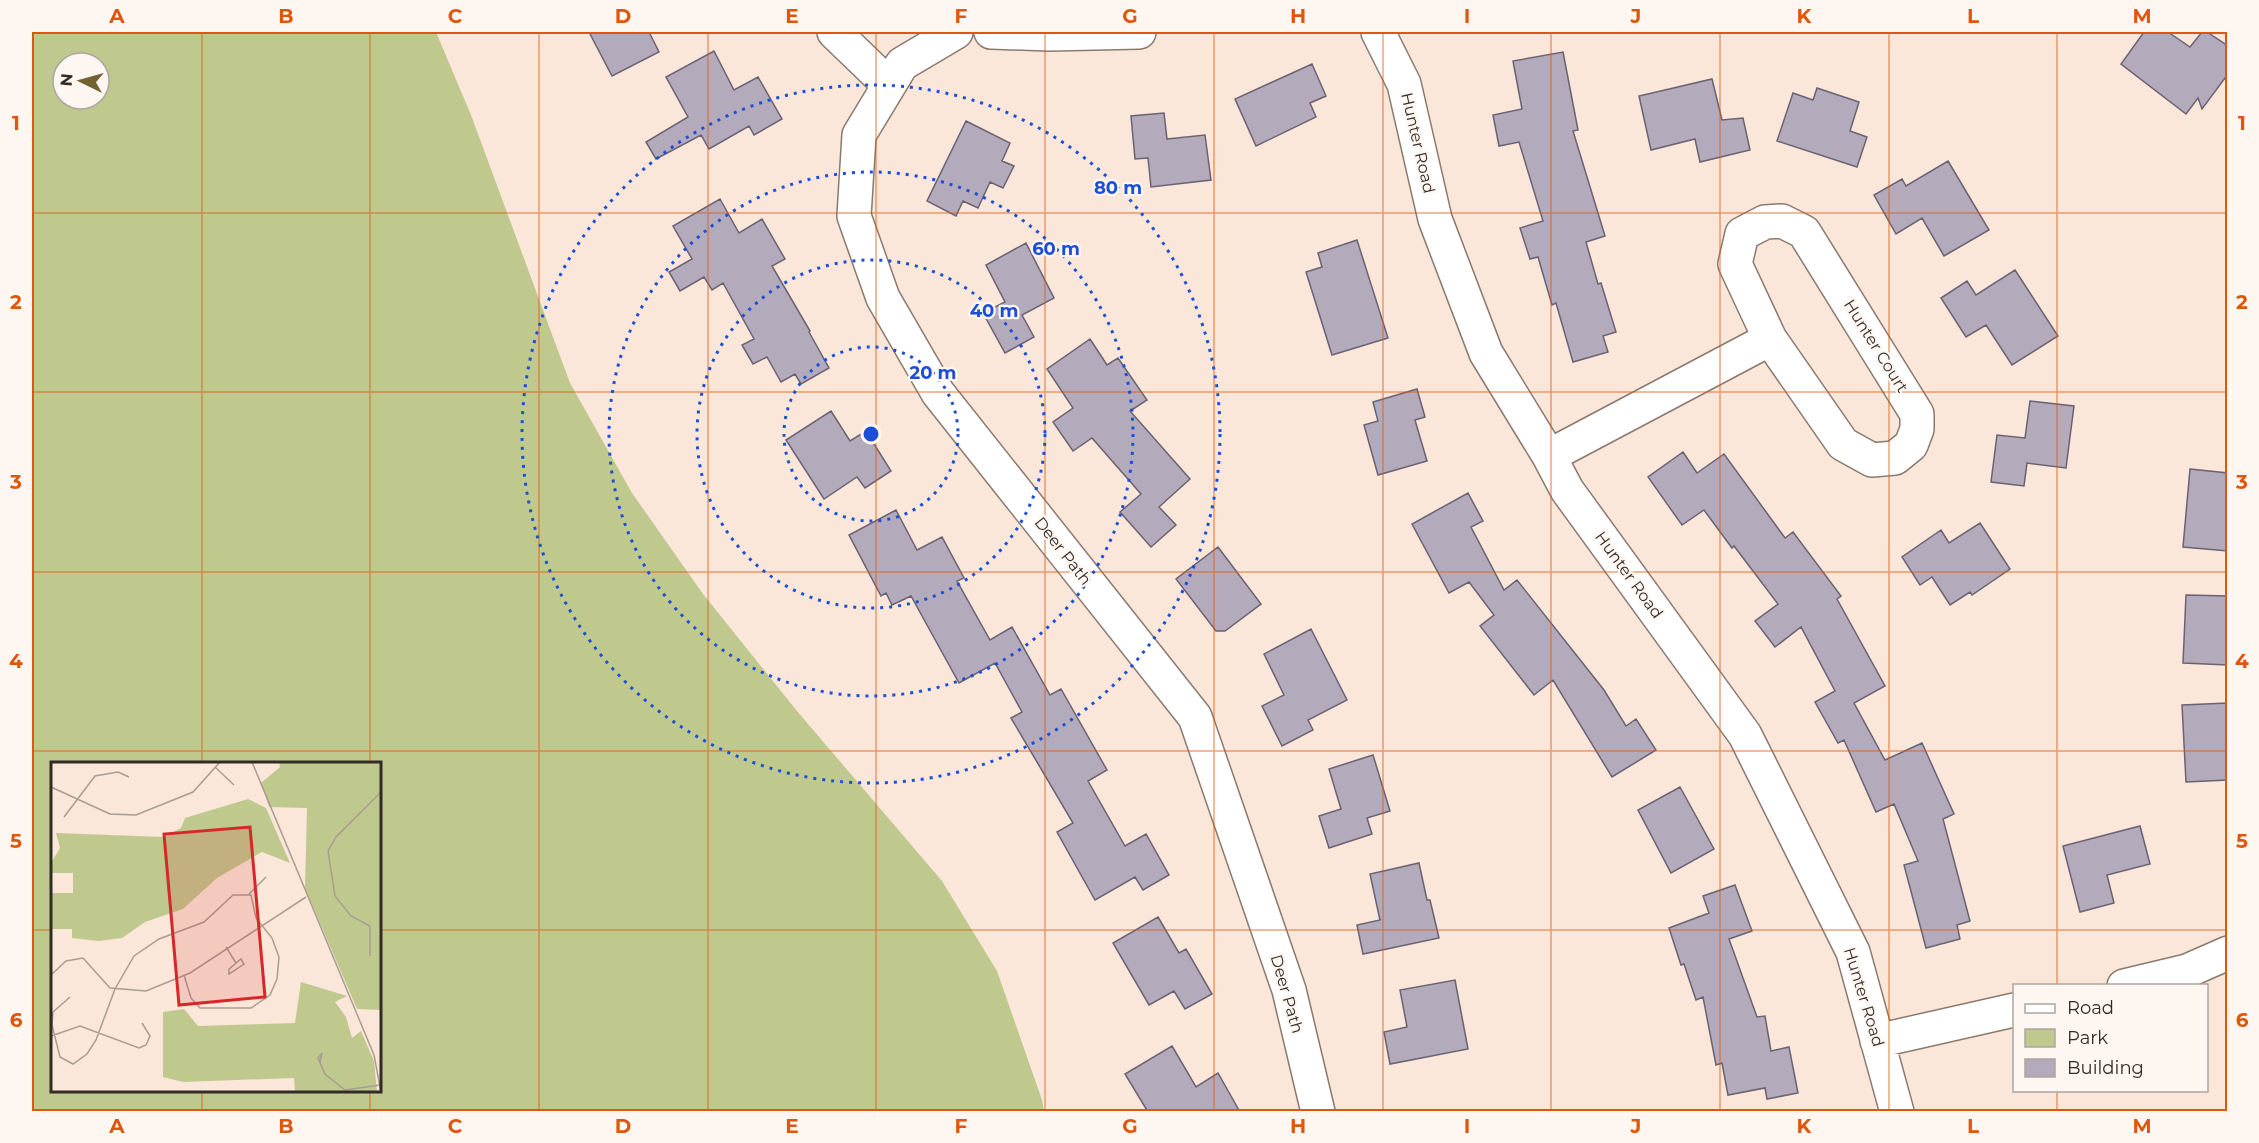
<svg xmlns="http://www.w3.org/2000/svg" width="2259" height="1143" font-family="Montserrat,sans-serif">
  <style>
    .green { fill: #bfc98d; fill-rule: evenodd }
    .building { fill: #b3aabc; stroke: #6a6272; stroke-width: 1.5 }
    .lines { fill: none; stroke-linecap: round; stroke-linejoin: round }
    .minor-casing { stroke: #8a7a6e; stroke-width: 36 }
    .minor { stroke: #fff; stroke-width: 33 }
    .grid { fill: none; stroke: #df570d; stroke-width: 1.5; stroke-opacity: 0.55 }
    .ring { fill: none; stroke: #1d4ed8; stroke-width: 3; stroke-dasharray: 3 6 }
    .labels { text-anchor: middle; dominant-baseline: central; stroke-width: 4.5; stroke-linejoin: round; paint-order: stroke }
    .street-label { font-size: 16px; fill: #322b26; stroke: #fef7f1 }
    .inset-road { fill: none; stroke: #aa9c92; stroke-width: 1.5 }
    .view { fill: #d62828; fill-opacity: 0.15; stroke: #d62828; stroke-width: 3 }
    .inset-edge { fill: none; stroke: #322b26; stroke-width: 3 }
    .centre { fill: #1d4ed8; stroke: #fef7f1; stroke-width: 3 }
    .ring-label { font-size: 18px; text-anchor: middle; font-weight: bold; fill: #1d4ed8; stroke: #fef7f1; stroke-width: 4.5; stroke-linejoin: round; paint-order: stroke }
    .neatline { fill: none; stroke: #df570d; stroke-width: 2 }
    .grid-label { font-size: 20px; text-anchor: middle; font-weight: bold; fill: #df570d }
  </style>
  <rect width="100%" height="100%" fill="#fae7da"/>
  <path class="green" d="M32,32H436L471,115L570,383L632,493L703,594L797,711L942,881L997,971L1042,1100L1044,1111H32ZM63,63H99V99H63ZM52,764H380V1090H52Z"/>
  <path class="building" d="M589,32H649L659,52L612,76Z
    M2144,32H2168L2190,47L2202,32H2207L2228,46V74L2202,109L2198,98L2186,114L2121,64Z
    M714,51L734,90L758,77L782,119L754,135L749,126L709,149L701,135L656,159L646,142L688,117L666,77Z
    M1563,52L1578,130L1573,131L1605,236L1586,242L1598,284L1601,283L1616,332L1603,336L1608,352L1573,362L1556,303L1552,305L1538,257L1530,259L1520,228L1543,221L1519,142L1499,146L1493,115L1522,109L1513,61Z
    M1312,64L1326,96L1310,103L1316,117L1256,146L1235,99Z
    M1712,79L1722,120L1743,118L1750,150L1700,162L1695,139L1651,150L1639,96Z
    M1817,88L1859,102L1850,131L1867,137L1857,167L1777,141L1793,93L1813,100Z
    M1164,113L1167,139L1205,135L1211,180L1151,187L1148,158L1135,159L1131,116Z
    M966,121L1010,143L1002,161L1014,166L1003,188L990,182L978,208L963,201L956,216L927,201Z
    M1948,161L1989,230L1944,256L1922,218L1896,234L1874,195L1902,179L1906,186Z
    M720,199L739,233L762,219L785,259L772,266L810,331L809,332L829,368L801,384L795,374L781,382L767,357L753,364L742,345L754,339L723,283L712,290L704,277L680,291L669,272L692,259L673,226Z
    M1357,240L1388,338L1332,355L1306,272L1322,267L1318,253Z
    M1026,243L1054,298L1022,315L1034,337L1005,353L983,313L1005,302L986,265Z
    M2015,270L2058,336L2012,365L1986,325L1966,337L1941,298L1967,281L1976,295Z
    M1090,339L1107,365L1118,358L1147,400L1130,411L1190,479L1159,507L1176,525L1151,547L1120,512L1141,494L1092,438L1073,451L1053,422L1073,408L1047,369Z
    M1417,389L1425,417L1415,420L1427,461L1378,475L1364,425L1378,421L1373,402Z
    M2030,401L2074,406L2066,468L2027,463L2024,486L1991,482L1997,435L2025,438Z
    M831,411L850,441L866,431L891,471L865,488L857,477L824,499L786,440Z
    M1683,452L1697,473L1724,454L1785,538L1793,532L1841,596L1837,599L1885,686L1854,703L1885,760L1922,743L1954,814L1943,819L1970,921L1957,925L1960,939L1926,948L1904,865L1918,861L1894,804L1876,812L1844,740L1838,743L1815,702L1835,691L1801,627L1775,647L1755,621L1778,604L1734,546L1732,548L1704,510L1682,525L1648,477Z
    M2190,469L2228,473V551L2183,547Z
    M1468,493L1483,521L1471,527L1504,590L1517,580L1604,690L1626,726L1636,719L1656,750L1612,777L1553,680L1534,695L1480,626L1494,615L1469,582L1449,593L1412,524Z
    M896,510L917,550L942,537L964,578L957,581L990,640L1012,627L1050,695L1061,689L1107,770L1088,781L1125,846L1146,834L1169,875L1143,890L1135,877L1095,900L1057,832L1073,823L1011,718L1022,712L995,663L959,683L911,596L892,605L886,593L881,596L849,535Z
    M1980,523L2010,569L1972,595L1970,592L1950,605L1932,577L1920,585L1902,557L1941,530L1949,543Z
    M1218,547L1261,604L1225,631H1216L1176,579Z
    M2186,595L2228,596V665L2183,663Z
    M1311,629L1347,700L1308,720L1313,730L1282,746L1262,706L1284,695L1264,654Z
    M2228,703V780L2186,782L2182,705Z
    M1373,755L1390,811L1367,818L1372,834L1329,848L1319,816L1341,809L1329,769Z
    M1680,787L1714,849L1671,873L1638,810Z
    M2140,826L2150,864L2107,875L2114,903L2080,912L2063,846Z
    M1419,863L1427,900H1430L1439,938L1363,954L1357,925L1380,920L1370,874Z
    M1735,885L1752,931L1729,939L1757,1017L1765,1016L1771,1051L1789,1047L1798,1093L1767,1099L1765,1088L1728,1095L1722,1063L1716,1065L1703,997L1696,1000L1684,964L1681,965L1669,928L1709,913L1703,896Z
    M1158,917L1179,953L1186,949L1212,994L1185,1009L1174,991L1149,1005L1113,943Z
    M1455,980L1468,1049L1390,1064L1384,1032L1407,1027L1400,990Z
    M1172,1046L1196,1087L1218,1073L1240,1112H1148L1125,1074Z"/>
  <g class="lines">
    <g class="minor-casing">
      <path id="minor" d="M834,32L889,85
        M956,32L902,64L859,135L854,216L883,298L938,393L1195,717L1289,990L1318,1112
        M991,32L1049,34L1139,32
        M1378,32L1404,84L1435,219L1486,353L1549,456L1567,490L1745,735L1853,952L1897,1112
        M1782,221L1804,232L1917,414V429L1911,445L1895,458L1872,460L1843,444L1770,339L1735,264L1742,234L1765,222Z
        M1549,456L1770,339
        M2124,986L2187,971L2228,953
        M1877,1041L2014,1010"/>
    </g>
    <use href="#minor" class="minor"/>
  </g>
  <path class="grid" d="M202,32V764M370,32V764M539,32V1112M708,32V1112M876,32V1112M1045,32V1112M1214,32V1112M1383,32V1112M1551,32V1112M1720,32V1112M1889,32V1112M2057,32V986M32,213H2228M32,392H2228M32,572H2228M32,751H2228M32,930H52M380,930H2228M202,1090V1112M370,1090V1112M2057,1090V1112"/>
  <g class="ring">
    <circle cx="871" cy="434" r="87"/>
    <circle cx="871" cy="434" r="174"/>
    <circle cx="871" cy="434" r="262"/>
    <circle cx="871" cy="434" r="349"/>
  </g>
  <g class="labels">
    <g class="street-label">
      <text transform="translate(1418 143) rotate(77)">Hunter Road</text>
      <text transform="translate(1876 346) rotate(58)">Hunter Court</text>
      <text transform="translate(1063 551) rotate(52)">Deer Path</text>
      <text transform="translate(1629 575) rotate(54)">Hunter Road</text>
      <text transform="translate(1287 994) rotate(74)">Deer Path</text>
      <text transform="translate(1864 997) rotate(73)">Hunter Road</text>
    </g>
  </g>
  <g transform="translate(51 762)">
    <rect width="330" height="330" fill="#fae7da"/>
    <path d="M228,0H330V248L306,247L254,126L256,46L218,45L210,21L229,5ZM197,37L215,46L239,101L211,90L166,116L132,147L94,160L71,176L47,179L21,176V167H0V131H22V111H0V101L9,86L5,71L113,75L130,66L134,56ZM250,220L296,234L284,240L295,255L301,276L310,269L323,299L326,330H244L243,316L132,320L112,315V250L133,247L147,264L244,261Z" fill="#bfc98d"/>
    <path class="inset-road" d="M201,0L323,293L330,330M164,5L183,23M0,25L59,52L85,53L142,30L169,0M13,55L44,14L67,10L78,15M198,132L215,115M175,185L185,201M319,194V164L300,154L284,134L277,89L285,75L330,30M190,197L193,202L178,212V207ZM0,213L15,199L32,196L59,226L95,229L139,211L255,135M19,235L2,250L1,263L9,295L22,302L36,292L45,278L64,227L83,194L108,177L153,160L182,133H200L205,156L221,176L228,195L226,217L219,233L200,246H149L140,236L133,213M0,274L29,264L88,286L95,283L99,274L91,261M269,300L271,291L267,296L274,312L294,328L329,323"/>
    <path class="view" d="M199,65L214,235L128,243L113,72Z"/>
    <rect width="330" height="330" class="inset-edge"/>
  </g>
  <circle cx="871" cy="434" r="9" class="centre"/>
  <g class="ring-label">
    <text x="1118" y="194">80 m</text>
    <text x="1056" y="255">60 m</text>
    <text x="994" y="317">40 m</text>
    <text x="933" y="379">20 m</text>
  </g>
  <rect width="2259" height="1143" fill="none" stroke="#fef7f1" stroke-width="66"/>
  <rect x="2013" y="984" width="195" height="108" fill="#fef7f1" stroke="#aca5a0" stroke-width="1.5"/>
  <rect x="2025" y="1004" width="30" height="9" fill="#ffffff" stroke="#aca5a0" stroke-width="1.5"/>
  <text x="2067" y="1014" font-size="18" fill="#322b26">Road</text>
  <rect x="2025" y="1029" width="30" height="18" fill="#bfc98d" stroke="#aca5a0" stroke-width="1.5"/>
  <text x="2067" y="1044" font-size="18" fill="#322b26">Park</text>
  <rect x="2025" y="1059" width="30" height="18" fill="#b3aabc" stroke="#aca5a0" stroke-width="1.5"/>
  <text x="2067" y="1074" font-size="18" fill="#322b26">Building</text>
  <g transform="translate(81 81) rotate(275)"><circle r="28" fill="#fef7f1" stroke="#aca5a0" stroke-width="1.5"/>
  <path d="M0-4.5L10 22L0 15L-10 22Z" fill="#746230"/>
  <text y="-9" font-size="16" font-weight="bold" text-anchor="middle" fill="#322b26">N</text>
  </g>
  <rect x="33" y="33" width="2193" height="1077" class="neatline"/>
  <g class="grid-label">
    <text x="117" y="23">A</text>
    <text x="286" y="23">B</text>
    <text x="455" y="23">C</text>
    <text x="623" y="23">D</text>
    <text x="792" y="23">E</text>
    <text x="961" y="23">F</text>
    <text x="1130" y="23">G</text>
    <text x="1298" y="23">H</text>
    <text x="1467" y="23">I</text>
    <text x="1636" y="23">J</text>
    <text x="1804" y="23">K</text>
    <text x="1973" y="23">L</text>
    <text x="2142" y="23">M</text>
    <text x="16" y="130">1</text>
    <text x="2242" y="130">1</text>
    <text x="16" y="309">2</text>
    <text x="2242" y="309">2</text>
    <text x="16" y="489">3</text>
    <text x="2242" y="489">3</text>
    <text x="16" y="668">4</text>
    <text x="2242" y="668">4</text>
    <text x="16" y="848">5</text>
    <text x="2242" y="848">5</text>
    <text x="16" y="1027">6</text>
    <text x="2242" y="1027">6</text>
    <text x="117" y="1133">A</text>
    <text x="286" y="1133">B</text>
    <text x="455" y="1133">C</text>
    <text x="623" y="1133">D</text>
    <text x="792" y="1133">E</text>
    <text x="961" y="1133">F</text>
    <text x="1130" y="1133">G</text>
    <text x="1298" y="1133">H</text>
    <text x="1467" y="1133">I</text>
    <text x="1636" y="1133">J</text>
    <text x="1804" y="1133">K</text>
    <text x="1973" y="1133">L</text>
    <text x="2142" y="1133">M</text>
  </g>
</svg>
